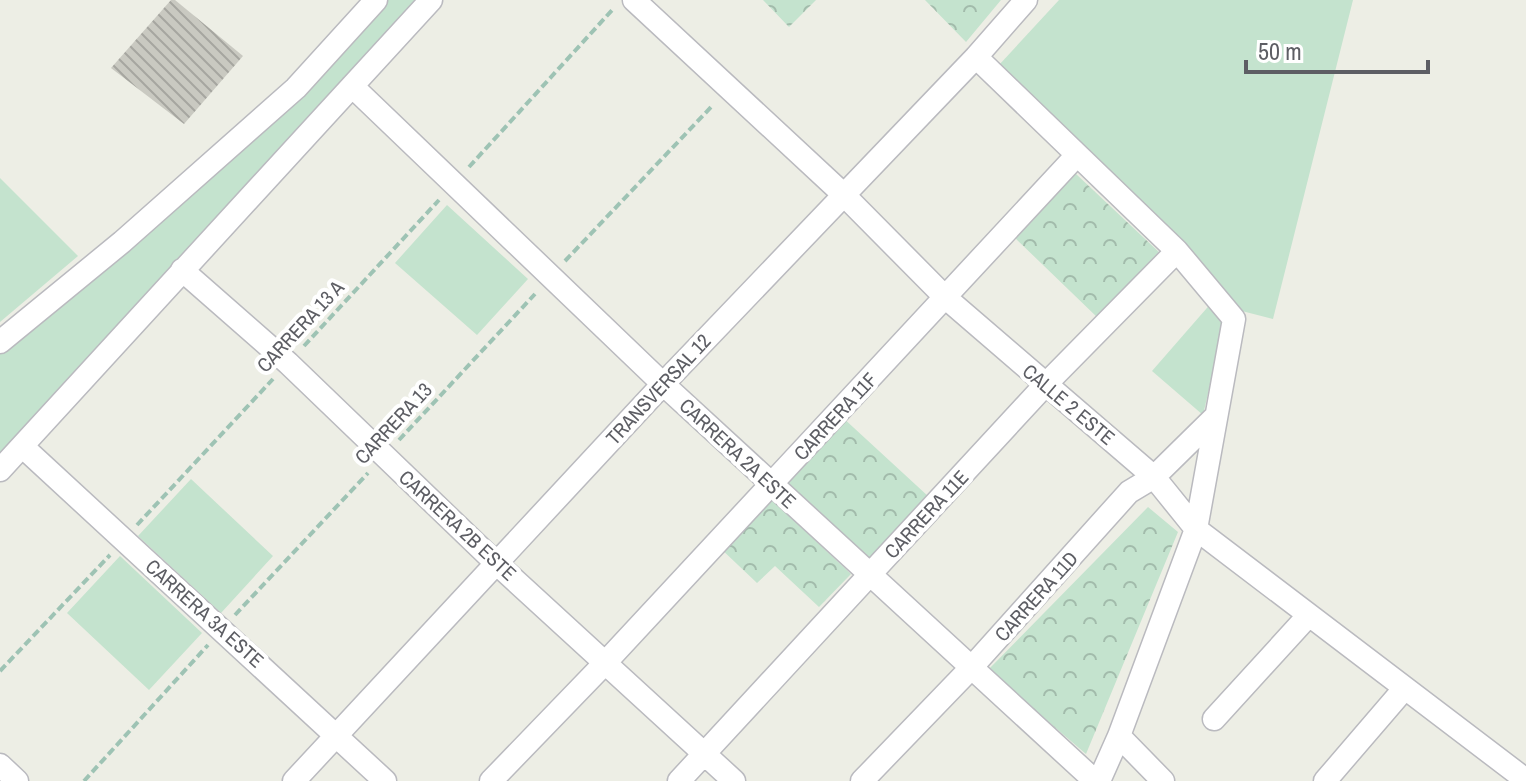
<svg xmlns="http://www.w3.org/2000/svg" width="1526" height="781" font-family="'Archivo Narrow',sans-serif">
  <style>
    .green { fill: #c4e3ce }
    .forest { fill: url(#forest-crowns) }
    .building { fill: url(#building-back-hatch) }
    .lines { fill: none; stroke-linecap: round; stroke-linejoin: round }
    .street-casing { stroke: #bababf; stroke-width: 25 }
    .path { stroke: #9ec3b4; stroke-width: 4; stroke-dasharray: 8 4; stroke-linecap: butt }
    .street { stroke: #fff; stroke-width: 22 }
    .labels { text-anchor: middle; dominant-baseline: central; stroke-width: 8; stroke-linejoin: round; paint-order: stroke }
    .street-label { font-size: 20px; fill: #5d5e64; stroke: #fff }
  </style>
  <defs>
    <pattern id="forest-crowns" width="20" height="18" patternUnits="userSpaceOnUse" patternTransform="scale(2)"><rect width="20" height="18" fill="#c4e3ce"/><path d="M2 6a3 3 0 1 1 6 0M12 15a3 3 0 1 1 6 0" fill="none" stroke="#a2bbab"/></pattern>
    <pattern id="building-back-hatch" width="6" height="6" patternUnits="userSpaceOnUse" patternTransform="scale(2)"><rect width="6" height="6" fill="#c9c9c1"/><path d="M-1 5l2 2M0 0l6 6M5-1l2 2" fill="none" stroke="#a6a6a0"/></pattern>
  </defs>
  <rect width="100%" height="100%" fill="#edeee5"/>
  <path class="green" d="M382,0H421L0,466V347Z
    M1059,0H1353L1273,319L1238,310L999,65Z
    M0,178L78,256L0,322Z
    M447,205L528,279L477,335L395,263Z
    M1213,301L1226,315L1203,415L1152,371Z
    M191,479L273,556L221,613L138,536Z
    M120,556L202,633L149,690L67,613Z"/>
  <path class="forest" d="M763,0H816L789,27Z
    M925,0H1001L966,42Z
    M1075,173L1161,254L1099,319L1014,237Z
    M841,416L929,497L870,561L782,479Z
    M767,495L851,574L819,607L775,566L757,583L718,546Z
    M1148,507L1178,532L1086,754L988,670Z"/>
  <path class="building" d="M171,0H175L243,56L184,124L111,68Z"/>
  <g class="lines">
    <g class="street-casing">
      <path id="street" d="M634,0L843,194L946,298L1154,477L1196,529L1526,780
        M976,57L1177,251L1234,319L1196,529L1119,736L1099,781
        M352,86L663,384L1095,781
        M182,270L288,363L496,563L734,781
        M0,342L122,242L296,88L376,0
        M23,447L385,781
        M0,470L431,0
        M1214,719L1308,616
        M1119,736L1163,781
        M0,765L17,781
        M294,781L663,384L976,57L1026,0
        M491,781L605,663L1077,155
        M679,781L1045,385L1177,251
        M862,781L971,668L1129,492L1154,477L1215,417
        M1325,781L1404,689"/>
    </g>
    <path class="path" d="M469,167L614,8
      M565,261L713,105
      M304,346L439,200
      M399,440L535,294
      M137,525L273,379
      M235,615L368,473
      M0,671L110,555
      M84,781L208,645"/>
    <use href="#street" class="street"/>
  </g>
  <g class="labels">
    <g class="street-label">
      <text transform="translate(300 326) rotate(-47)">CARRERA 13 A</text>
      <text transform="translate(658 389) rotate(-47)">TRANSVERSAL 12</text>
      <text transform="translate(1069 404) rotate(40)">CALLE 2 ESTE</text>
      <text transform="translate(835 416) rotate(-47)">CARRERA 11F</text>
      <text transform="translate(393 423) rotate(-47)">CARRERA 13</text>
      <text transform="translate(738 453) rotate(43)">CARRERA 2A ESTE</text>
      <text transform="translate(926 514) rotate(-47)">CARRERA 11E</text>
      <text transform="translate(458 525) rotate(43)">CARRERA 2B ESTE</text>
      <text transform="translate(1036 596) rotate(-48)">CARRERA 11D</text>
      <text transform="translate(205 613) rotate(42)">CARRERA 3A ESTE</text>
    </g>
  </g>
  <path d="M1246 60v12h182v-12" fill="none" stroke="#5d5e64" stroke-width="4"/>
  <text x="1258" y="60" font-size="24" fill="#5d5e64" stroke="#ffffff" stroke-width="6" paint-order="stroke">50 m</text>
</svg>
